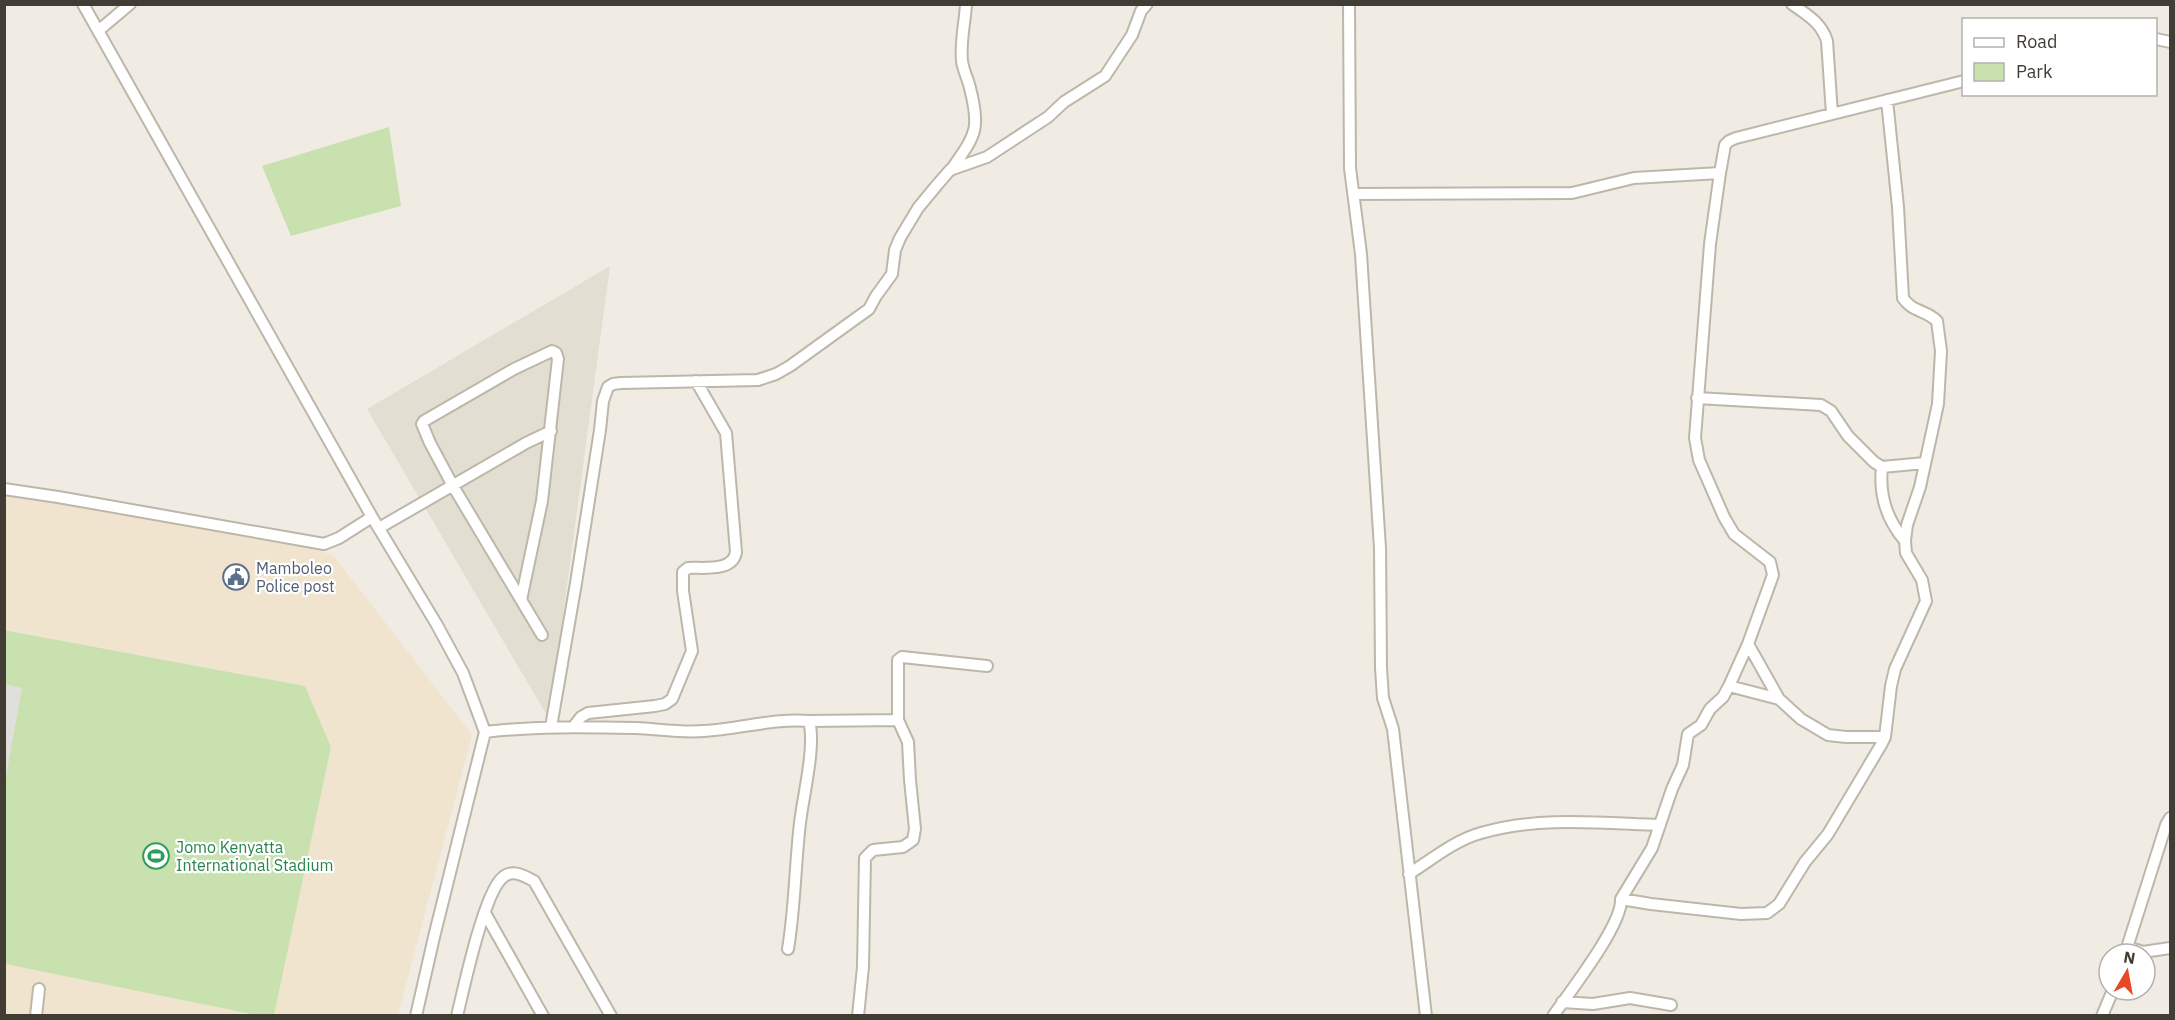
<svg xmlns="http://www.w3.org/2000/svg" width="2175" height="1020" font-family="'IBM Plex Sans',sans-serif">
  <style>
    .residential { fill: #e3ded2 }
    .commercial { fill: #f0e4cf }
    .green { fill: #c8e1af }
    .parking { fill: #e0dfdb }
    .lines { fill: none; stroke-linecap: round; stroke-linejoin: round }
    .minor-casing { stroke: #bdb7aa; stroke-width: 14 }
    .minor { stroke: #fff; stroke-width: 10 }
    .labels { text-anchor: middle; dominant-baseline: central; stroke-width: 4.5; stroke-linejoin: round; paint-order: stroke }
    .service-label { font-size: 16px; fill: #4e5e75; stroke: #fff; text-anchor: start }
    .leisure-label { font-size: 16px; fill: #27864d; stroke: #fff; text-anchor: start }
  </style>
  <rect width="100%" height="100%" fill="#f0ece3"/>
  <path class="residential" d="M610,266L549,719L367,409Z"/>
  <path class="commercial" d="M4,494L315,549L334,556L472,735L398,1015H274L331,747L305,686L5,630Z
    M5,964L256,1015H5Z"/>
  <path class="green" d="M389,127L401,206L291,236L262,166Z
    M4,630L305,686L331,747L274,1015H256L5,964Z"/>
  <path class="parking" d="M5,684L22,688L5,782L4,684Z"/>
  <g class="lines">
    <g class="minor-casing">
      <path id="minor" d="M83,4L372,517L437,625L463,673L485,732L434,937L416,1016
        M1349,4L1350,168L1361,254L1380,548L1381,668L1383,698L1393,729L1426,1016
        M1792,4C1807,15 1821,22 1827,41L1832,114
        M98,31L130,4
        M2156,39L2170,42
        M951,170C975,135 981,131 970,88C968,79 963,70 962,61C960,42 965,23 966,4
        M1353,194L1572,193L1634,178L1720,173
        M1697,398L1821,405L1831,411L1848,436L1874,462L1882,467L1925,463
        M1882,467C1879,494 1887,520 1905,541
        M4,489L58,497L324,544L339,538L372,517
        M379,528L526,443L551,431
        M521,600L542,501L558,359L556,353L552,351L514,369L424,421L422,424L430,443L453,486L542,635
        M1748,644L1779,699
        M1729,686L1779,699L1801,719L1828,735L1846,737H1885
        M809,721L898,720
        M574,726L581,717L588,713L655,706L665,704L672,699L692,651L683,591V572L688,568C704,567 733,572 736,552L726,433L696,381
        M551,727L576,583L600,430L603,401L608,387L613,384L621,383L758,380L776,374L790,366L869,309L876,296L892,274L895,250L900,238L918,208L937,185L950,170L987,157L1048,117L1064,102L1105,76L1132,35L1141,11L1147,4
        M485,732C535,726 585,727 636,728C658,729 682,733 704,731C739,729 774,718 809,721C816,746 803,796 800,823C795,865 795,907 788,949
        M1409,874C1431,860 1455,840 1481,833C1539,816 1600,823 1660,825
        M1621,899L1651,904L1741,914L1767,913L1779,904L1805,862L1828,834L1881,745L1885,737L1891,686L1895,669L1926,601L1922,580L1906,553L1905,541L1907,525L1920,487L1938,404L1941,351L1937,321C1926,310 1912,312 1903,298L1898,207L1887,100
        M485,913L543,1016
        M2127,947L2143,952L2170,948
        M2125,954L2166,825L2170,818
        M1562,1002L1593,1004L1630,998L1671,1005
        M36,1016L39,989
        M457,1016C464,987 483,898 501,879C511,868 523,875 534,881L611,1016
        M858,1016L863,967L865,858L873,850L903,847L913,840L915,829L910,780L908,742L898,720V660L902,657L987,666
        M1553,1016C1569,993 1623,924 1621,899L1652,848L1672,789L1683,765L1688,734L1701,725L1710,709L1723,697L1729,686L1748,644L1773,575L1770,562L1734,534L1724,517L1699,460L1695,438L1710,244L1720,173L1725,145L1729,141L1736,138L1964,81
        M2102,1016L2113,990"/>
    </g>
    <use href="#minor" class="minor"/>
  </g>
  <defs>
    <g id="civic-ring" transform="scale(1.35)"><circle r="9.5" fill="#fff" stroke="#5c6f8a" stroke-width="1.5"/><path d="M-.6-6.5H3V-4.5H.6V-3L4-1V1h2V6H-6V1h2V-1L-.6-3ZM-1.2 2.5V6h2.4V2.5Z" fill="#5c6f8a"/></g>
    <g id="stadium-ring" transform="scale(1.35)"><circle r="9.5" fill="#fff" stroke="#2e9e5b" stroke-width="1.5"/><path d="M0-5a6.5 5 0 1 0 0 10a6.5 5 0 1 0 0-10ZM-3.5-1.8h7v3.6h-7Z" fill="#2e9e5b"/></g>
  </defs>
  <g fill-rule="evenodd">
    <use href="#civic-ring" x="236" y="577"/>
    <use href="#stadium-ring" x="156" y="856"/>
  </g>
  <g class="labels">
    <g class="service-label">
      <text x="256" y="568">Mamboleo<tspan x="256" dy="18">Police post</tspan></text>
    </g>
    <g class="leisure-label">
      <text x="176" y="847">Jomo Kenyatta<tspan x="176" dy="18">International Stadium</tspan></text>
    </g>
  </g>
  <rect width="2175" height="1020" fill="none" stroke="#413c34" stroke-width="12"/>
  <rect x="1962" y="18" width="195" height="78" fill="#ffffff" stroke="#b3b1ae" stroke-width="1.5"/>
  <rect x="1974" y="38" width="30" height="9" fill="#ffffff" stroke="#b3b1ae" stroke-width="1.5"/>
  <text x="2016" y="48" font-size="18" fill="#413c34">Road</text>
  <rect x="1974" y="63" width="30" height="18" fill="#c8e1af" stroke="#b3b1ae" stroke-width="1.5"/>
  <text x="2016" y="78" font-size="18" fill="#413c34">Park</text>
  <g transform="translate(2127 972) rotate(10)"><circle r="28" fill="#ffffff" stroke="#b3b1ae" stroke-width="1.5"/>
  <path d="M0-4.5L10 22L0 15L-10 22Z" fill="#e54a25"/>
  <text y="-9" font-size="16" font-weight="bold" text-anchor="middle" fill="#413c34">N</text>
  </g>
</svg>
